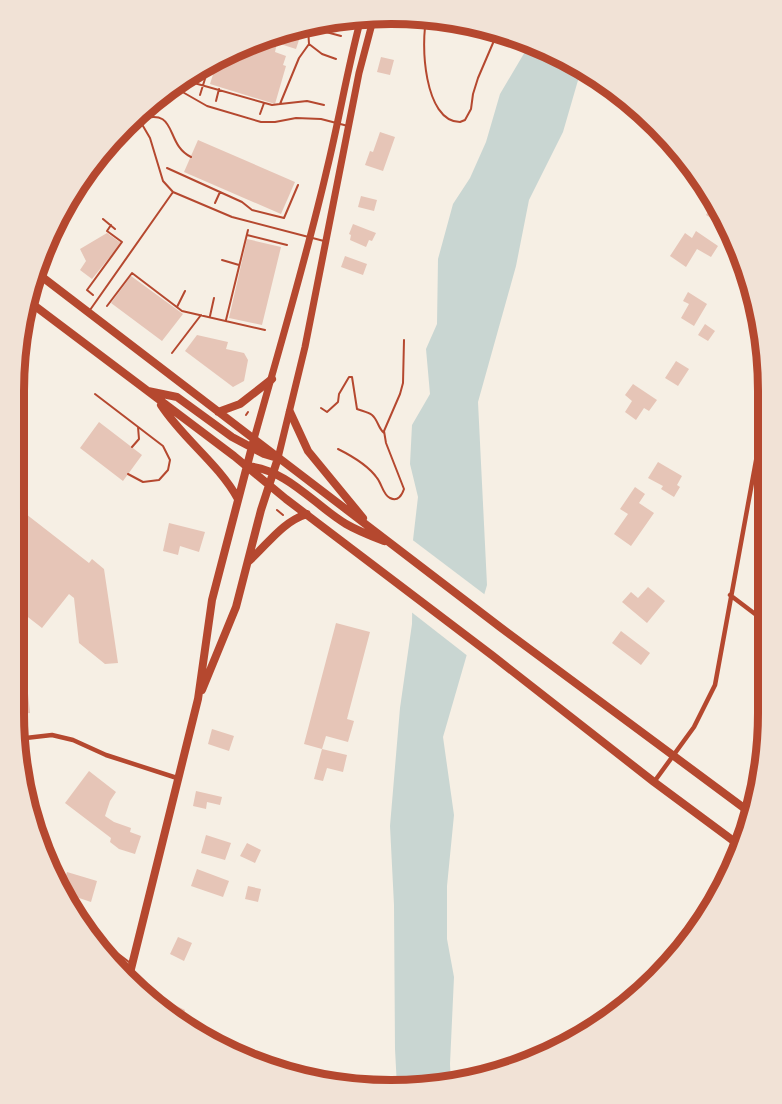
<svg xmlns="http://www.w3.org/2000/svg" width="782" height="1104" font-family="Overpass,sans-serif">
  <style>
    .water { fill: #c9d6d2 }
    .pier { fill: #f6efe4 }
    .building { fill: #e6c5b7 }
    .lines { fill: none; stroke-linecap: round; stroke-linejoin: round }
    .path { stroke: #b5482f; stroke-width: 2 }
    .service { stroke: #b5482f; stroke-width: 2 }
    .minor { stroke: #b5482f; stroke-width: 4.5 }
    .secondary { stroke: #b5482f; stroke-width: 7 }
    .primary { stroke: #b5482f; stroke-width: 8 }
    .rim { fill: none; stroke: #b5482f; stroke-width: 8 }
  </style>
  <rect width="100%" height="100%" fill="#f6efe4"/>
  <path class="water" d="M529,45L558,53L581,70L563,132L529,200L516,266L478,402L487,585L443,737L454,815L447,886V939L454,977L450,1064L451,1084L441,1087H397L395,1049L394,905L390,826L400,708L412,624L413,540L418,497L410,464L412,425L430,394L426,349L437,324L438,259L453,204L470,178L486,142L500,94Z"/>
  <path class="pier" d="M410,538L488,597L469,657L410,611Z"/>
  <path class="building" d="M297,30L296,33L301,34L296,49L277,43L275,52L286,56L283,65L286,66L275,104L210,84L216,65L270,33Z
    M381,57L394,60L390,75L377,72Z
    M380,132L395,137L383,171L365,165L370,151L373,152Z
    M198,140L295,182L281,214L184,172Z
    M361,196L377,200L374,211L358,207Z
    M713,204L725,222L723,225L706,215Z
    M353,224L376,233L372,241L369,240L366,247L350,240L351,235L349,234Z
    M696,231L718,246L711,257L697,249L686,267L670,256L685,233L692,238Z
    M107,233L121,243L92,279L80,270L86,261L80,249Z
    M247,239L281,247L262,325L229,318Z
    M345,256L367,264L363,275L341,267Z
    M131,276L183,314L162,341L111,303Z
    M688,292L707,304L694,326L681,318L689,304L683,301Z
    M705,324L715,331L708,341L698,335Z
    M197,335L228,342L226,349L244,353L248,360L244,381L233,387L185,351Z
    M676,361L689,369L678,386L665,378Z
    M633,384L657,400L649,411L644,408L636,420L625,412L632,401L625,395Z
    M99,422L142,455L123,481L80,448Z
    M658,462L682,476L677,485L680,487L674,497L661,489L663,486L648,478Z
    M635,487L645,494L639,503L654,513L631,546L614,534L628,514L620,509Z
    M17,507L89,563L92,559L104,569L118,663L105,664L79,643L74,598L69,594L42,628L15,607Z
    M169,523L205,532L199,552L180,546L178,555L163,551Z
    M648,587L665,601L647,623L622,602L631,592L638,598Z
    M336,623L370,632L347,719L354,721L348,742L326,736L322,749L304,744Z
    M621,631L650,653L641,665L612,643Z
    M22,635L30,713L14,715L15,636Z
    M212,729L234,736L229,751L208,744Z
    M322,749L347,755L343,772L327,768L323,781L314,779Z
    M89,771L116,792L110,801L105,816L114,822L131,828L130,832L141,836L135,854L119,849L110,842L111,838L65,803Z
    M196,791L222,797L220,805L207,802L206,809L193,806Z
    M206,835L231,843L225,860L201,853Z
    M247,843L261,850L255,863L240,856Z
    M197,869L229,881L223,897L191,886Z
    M67,872L97,881L91,902L64,893L62,889Z
    M248,886L261,889L258,902L245,899Z
    M178,937L192,943L184,961L170,954Z
    M171,1003L185,1010L181,1020L175,1019L166,1013Z"/>
  <g class="lines">
    <path class="path" d="M427,17C420,42 424,122 460,122L465,120L471,109L473,94L478,78L496,36
      M331,25L343,29
      M308,28L309,44
      M311,28L341,36
      M187,81L272,105L280,104
      M200,95L208,69
      M216,101L219,89
      M145,105V107
      M324,105L307,101L280,104L299,58L309,44L322,54L336,59
      M260,114L264,103
      M167,168L242,202L252,210L284,218L298,185
      M215,203L220,192
      M103,219L115,229
      M247,235L287,245
      M222,260L239,265
      M93,295L87,290L122,242L107,231L111,225
      M107,306L132,273L182,311L265,330
      M177,307L185,291
      M210,316L214,298
      M226,320L248,230
      M172,353L201,315
      M321,408L327,412L338,402L339,394L349,377H352L357,409C362,411 368,412 372,415C378,420 378,428 384,433
      M246,415L248,412
      M338,449C352,456 368,465 377,478C382,484 383,495 390,498C398,502 402,495 404,489L386,443L384,431L400,394L403,383L404,340
      M277,510L283,515"/>
    <path class="service" d="M173,90H179L207,106L261,122H275L296,118L321,119L348,126
      M139,120C179,106 164,144 191,157
      M173,192L232,217L324,241
      M90,310L173,192L163,181L150,138L136,114
      M95,394L163,446L170,460L168,470L159,480L143,482L128,474
      M132,447L139,439L138,427
      M79,924L129,962"/>
    <path class="minor" d="M730,595L767,623
      M17,739L52,735L73,740L106,755L177,778
      M654,782L694,727L715,685L766,406"/>
    <path class="secondary" d="M254,439C279,349 306,260 327,169C339,120 347,71 360,22
      M278,458L305,347L359,73L373,20"/>
    <path class="primary" d="M37,273L500,627L748,811
      M27,300L234,456L286,499L493,656L654,782L739,845
      M148,391L177,397L232,437L264,454L274,457
      M161,405C183,439 218,463 238,499
      M218,412L240,404L272,379
      M290,412L308,451L363,518
      M247,466C288,470 313,504 346,524C358,531 371,536 384,541
      M249,561C268,544 282,522 307,514
      M202,690L236,607L261,510L278,458
      M128,981L198,699L212,600L254,439"/>
  </g>
  <path d="M0 0H782V1104H0ZM391 24H391A367 367 0 0 1 758 391V713A367 367 0 0 1 391 1080H391A367 367 0 0 1 24 713V391A367 367 0 0 1 391 24Z" fill="#f1e2d6" fill-rule="evenodd"/>
  <path class="rim" d="M391 24H391A367 367 0 0 1 758 391V713A367 367 0 0 1 391 1080H391A367 367 0 0 1 24 713V391A367 367 0 0 1 391 24Z"/>
</svg>
